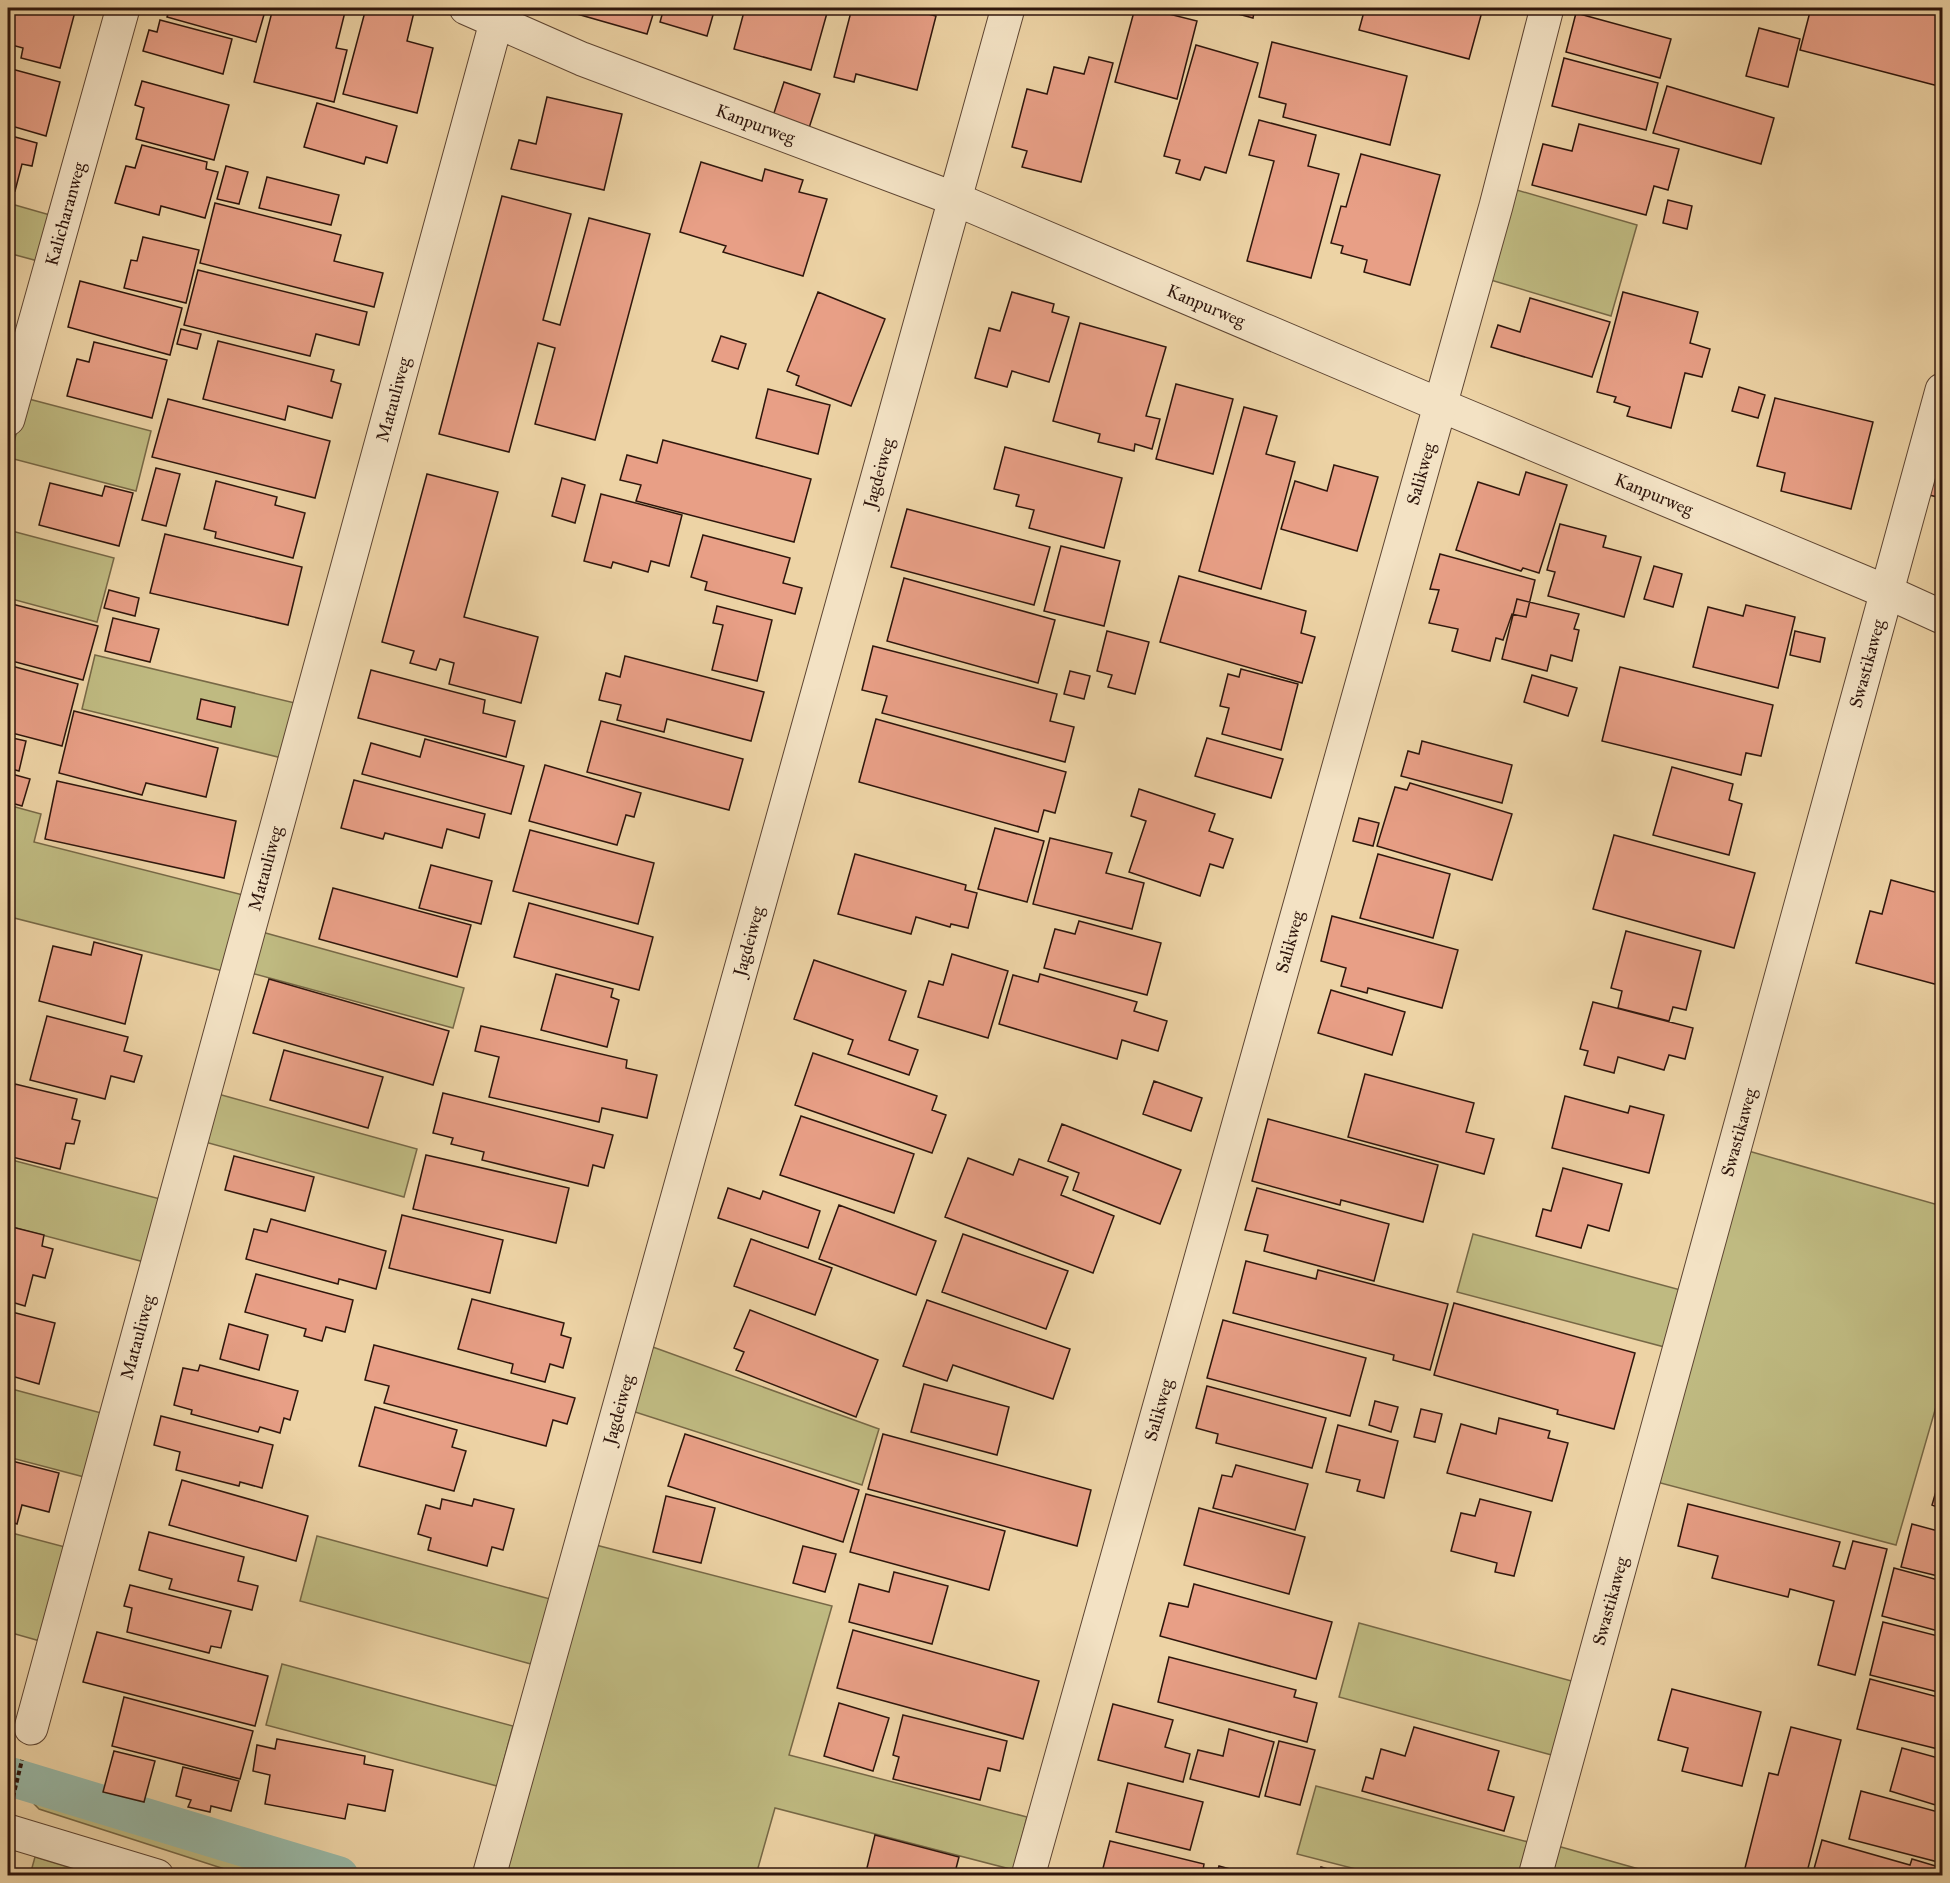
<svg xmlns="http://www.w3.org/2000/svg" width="1950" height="1883" font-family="'IM FELL Great Primer',serif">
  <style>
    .green { fill: #bfba81; stroke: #776846; stroke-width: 1.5 }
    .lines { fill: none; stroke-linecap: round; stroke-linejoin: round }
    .canal { stroke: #99b8a6; stroke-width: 39 }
    .building { fill: #e89f86; stroke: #2f160c; stroke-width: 1.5 }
    .minor-casing { stroke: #5e4532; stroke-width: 35 }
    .path { stroke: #2f160c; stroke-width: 4; stroke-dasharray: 4.5 3; stroke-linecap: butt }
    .minor { stroke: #f3e2c4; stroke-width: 33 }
    .labels { text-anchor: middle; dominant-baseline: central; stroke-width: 4.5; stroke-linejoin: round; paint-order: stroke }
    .street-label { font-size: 18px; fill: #2f160c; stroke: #f3e2c4 }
  </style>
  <rect width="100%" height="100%" fill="#edd3a5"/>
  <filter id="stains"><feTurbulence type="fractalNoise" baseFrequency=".00333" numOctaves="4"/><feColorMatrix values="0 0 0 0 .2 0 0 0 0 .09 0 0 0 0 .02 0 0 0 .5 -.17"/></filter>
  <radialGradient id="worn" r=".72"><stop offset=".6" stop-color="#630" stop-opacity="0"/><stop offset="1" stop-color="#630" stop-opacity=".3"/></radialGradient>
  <path class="green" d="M1510,188L1637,225L1611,316L1484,278Z
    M8,203L50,215L38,261L8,253Z
    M25,398L151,431L136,491L10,458Z
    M8,530L114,558L97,622L8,598Z
    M95,655L295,703L282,758L82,709Z
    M8,805L41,814L34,842L247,896L227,972L14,918L10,934L8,933Z
    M262,932L464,988L453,1028L251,973Z
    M218,1094L417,1149L404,1197L205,1142Z
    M1745,1150L1942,1206V1386L1896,1545L1653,1481Z
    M8,1159L164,1200L148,1263L8,1226Z
    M1473,1234L1688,1292L1672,1349L1457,1292Z
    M650,1346L879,1429L862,1485L632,1411Z
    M8,1388L105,1414L88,1478L8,1457Z
    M8,1532L65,1547L40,1641L8,1632Z
    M317,1536L550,1599L531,1664L300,1601Z
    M592,1544L832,1606L789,1755L1027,1817L1014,1870L775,1808L756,1875L500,1876Z
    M1359,1623L1579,1683L1559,1757L1339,1697Z
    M282,1664L513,1726L497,1786L266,1725Z
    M34,1771L377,1875H243L39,1809C24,1795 28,1790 34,1771Z
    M1316,1786L1532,1843L1523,1876L1379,1875L1297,1854Z
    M1554,1845L1660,1875L1546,1876Z
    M35,1857L91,1874V1875H30Z"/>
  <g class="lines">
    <path class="canal" d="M8,1776L339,1876"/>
  </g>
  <path class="building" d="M8,8H76L60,68L21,58L23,48L8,44Z
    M170,8H266L256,42L167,17Z
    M273,8H346L336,48L347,50L334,102L254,82Z
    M366,8H415L407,41L433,48L417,113L343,94Z
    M556,8H655L647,34Z
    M664,8H715L707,36L660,22Z
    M745,8H805L827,13L811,70L734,49Z
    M852,8H905L936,16L917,90L856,74L854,82L834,77Z
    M1135,8H1145L1197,21L1177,99L1115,82Z
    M1216,8H1255L1253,18Z
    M1365,8H1483L1469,59L1359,30Z
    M1811,8H1942V87L1800,50Z
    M1576,13L1671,39L1660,78L1566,52Z
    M160,20L232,39L223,74L143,51L149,30L157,32Z
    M1759,28L1800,39L1788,87L1746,76Z
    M1272,42L1407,76L1390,145L1283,117L1286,104L1259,97Z
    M1196,45L1258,63L1226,173L1205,167L1200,180L1176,173L1180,160L1164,156Z
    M1089,57L1113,63L1081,182L1022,167L1027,151L1012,147L1027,89L1047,94L1054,67L1084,74Z
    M1564,58L1658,83L1646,130L1552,106Z
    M8,68L60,82L46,136L8,125Z
    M142,81L229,105L214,160L136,139L144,108L135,105Z
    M784,82L820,94L809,128L773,116Z
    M1667,86L1774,118L1761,164L1653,133Z
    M547,97L622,114L604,190L511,169L519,140L536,144Z
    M317,103L397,126L387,163L366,157L364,164L304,147Z
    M1259,120L1316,135L1308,166L1339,174L1311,278L1247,261L1274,161L1249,155Z
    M1579,124L1679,149L1668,190L1654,186L1646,215L1532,185L1543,144L1572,151Z
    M8,135L37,143L32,166L22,164L15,191L8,189Z
    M142,145L207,162L206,169L218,172L205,218L161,206L159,215L115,203L126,166L135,168Z
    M1361,154L1440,175L1410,285L1364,272L1367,260L1341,253L1343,246L1331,243L1341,206L1346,207Z
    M701,162L762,181L765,169L803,180L799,192L827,199L803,276L723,252L726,246L680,232Z
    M226,166L248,172L239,204L217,199Z
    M267,177L339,195L331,225L259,208Z
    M502,196L571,214L543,320L560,325L589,218L650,234L595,440L535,424L555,348L538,343L509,452L439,434Z
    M1668,200L1692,206L1687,229L1663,223Z
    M215,203L341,235L334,261L383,273L374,307L200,263Z
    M143,237L199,250L186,303L124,288L131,260L137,261Z
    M198,270L367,312L359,345L316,334L310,356L184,325Z
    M80,281L182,308L170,355L68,327Z
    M818,292L885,319L851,406L796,385L799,376L787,371Z
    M1012,292L1054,304L1052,312L1069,317L1049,382L1012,371L1007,387L975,378L989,328L1000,331Z
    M1623,292L1698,312L1690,343L1710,349L1702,377L1685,373L1671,428L1627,416L1630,407L1614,402L1616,397L1597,392Z
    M1530,298L1610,322L1592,377L1491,347L1498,325L1520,332Z
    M1080,323L1166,347L1146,416L1160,419L1152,449L1135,444L1134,451L1098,442L1100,434L1053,421Z
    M181,329L201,334L197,349L177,344Z
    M721,336L746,344L738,369L712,361Z
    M218,341L334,370L331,381L341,384L332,418L288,406L285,420L203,399Z
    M94,342L167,360L152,418L67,396L77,359L89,362Z
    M1176,384L1233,399L1213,474L1156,459Z
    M1739,387L1765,395L1758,418L1732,411Z
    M768,389L830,405L818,454L756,438Z
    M1775,398L1873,422L1851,509L1781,491L1785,473L1757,466Z
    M168,399L330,441L315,498L152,457Z
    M1244,407L1277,416L1266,454L1295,462L1261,589L1199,571Z
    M663,440L811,479L794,542L636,501L641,485L620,480L627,455L657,463Z
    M1005,447L1122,478L1104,548L1029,528L1034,510L1016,506L1019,495L994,489Z
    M1928,458L1942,461V498L1920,493Z
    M1334,465L1378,477L1357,551L1281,529L1295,481L1327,491Z
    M156,468L180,474L166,526L142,520Z
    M1526,472L1567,485L1539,573L1523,568L1521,571L1456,550L1478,482L1519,495Z
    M427,474L498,492L464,617L538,637L521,703L449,684L454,663L440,659L436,670L410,663L414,651L382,642Z
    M562,478L585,485L575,523L552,516Z
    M216,481L277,497L275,505L305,513L293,558L215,538L216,532L204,529Z
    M50,483L102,496L105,486L133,493L119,546L39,525Z
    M601,494L682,515L669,566L651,561L648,572L613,562L611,568L584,561Z
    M907,509L1050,547L1034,605L891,567Z
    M1560,524L1606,536L1603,547L1641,557L1624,617L1548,596L1555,572L1547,570Z
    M165,534L302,567L288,625L150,593Z
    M703,535L790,558L783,583L802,588L795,614L705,590L707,582L691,577Z
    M1061,546L1120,561L1104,626L1044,611Z
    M1440,554L1535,580L1526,617L1512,614L1503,640L1496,638L1490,661L1452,651L1458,629L1429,623L1439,590L1430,589Z
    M1654,566L1682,574L1673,607L1644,599Z
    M1179,576L1306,611L1301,633L1315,637L1302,683L1160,642Z
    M904,578L1055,620L1038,683L887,641Z
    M109,590L139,598L135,616L104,608Z
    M1517,599L1579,614L1574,629L1579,630L1572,661L1551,655L1547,671L1502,659Z
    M8,603L98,626L83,680L8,660Z
    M1746,605L1795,617L1778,688L1693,667L1708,607L1743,616Z
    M717,606L772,620L757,681L712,670L723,625L713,623Z
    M113,618L159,629L150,662L105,651Z
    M1107,631L1149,642L1135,694L1108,687L1112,675L1097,671Z
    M1795,631L1825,638L1820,662L1790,655Z
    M873,646L1057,694L1050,721L1074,727L1065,762L882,713L887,696L862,690Z
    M625,656L764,692L751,741L667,719L664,732L617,720L621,705L599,700L606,673L620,677Z
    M8,665L78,684L62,746L8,732Z
    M1620,667L1773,705L1761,756L1746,753L1741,775L1602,741Z
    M1241,669L1298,684L1281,750L1222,734L1229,708L1220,706L1228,674L1239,677Z
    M371,670L485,700L483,713L515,721L506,757L358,718Z
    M1070,671L1090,676L1084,699L1064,694Z
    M1532,675L1577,688L1568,716L1524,702Z
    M201,699L235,707L231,727L197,719Z
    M74,711L218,748L206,797L146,783L142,795L59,773Z
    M876,719L1066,772L1055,813L1044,810L1038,832L859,782Z
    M601,721L743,759L729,810L587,772Z
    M8,737L26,741L19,771L8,768Z
    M1207,738L1283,759L1271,798L1195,776Z
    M425,739L524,766L511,814L362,774L371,743L420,757Z
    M1422,741L1512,765L1502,803L1401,776L1408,751L1419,754Z
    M545,765L641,793L634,817L626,815L617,845L529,821Z
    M1672,767L1733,784L1729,800L1742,804L1729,855L1653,835Z
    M8,773L30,779L22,806L8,802Z
    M354,780L485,814L479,838L447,829L442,848L385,833L383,839L341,828Z
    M57,781L236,821L224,878L45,839Z
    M1410,783L1512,814L1492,880L1377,846L1395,787L1407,790Z
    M1139,789L1215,814L1209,831L1233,839L1223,868L1210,864L1200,896L1129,872L1146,821L1131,816Z
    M1359,818L1379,823L1373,846L1353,841Z
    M995,828L1044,841L1027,902L978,889Z
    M530,830L654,863L638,924L513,891Z
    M1614,835L1755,873L1734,948L1593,909Z
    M1050,838L1112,853L1106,873L1144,883L1132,929L1033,904Z
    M855,854L966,885L965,890L977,893L968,928L951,924L950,927L916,917L911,934L838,914Z
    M1378,854L1450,874L1433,938L1360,918Z
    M431,865L492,881L481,924L419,908Z
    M1891,880L1942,894V986L1856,963L1870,911L1882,914Z
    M333,888L471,925L457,977L319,939Z
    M529,903L653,937L639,990L514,957Z
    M1332,916L1458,950L1442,1008L1368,988L1367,993L1341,986L1346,968L1321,961Z
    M1079,921L1161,943L1147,995L1044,968L1055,929L1075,934Z
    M1626,931L1701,951L1686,1010L1673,1007L1669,1021L1618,1008L1622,991L1611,988Z
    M94,942L142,955L125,1024L39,1001L53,946L91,955Z
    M952,954L1008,971L988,1038L918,1017L929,981L943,985Z
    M814,960L906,991L889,1040L918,1050L909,1075L848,1054L853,1040L794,1019Z
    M556,974L613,989L611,997L619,1000L607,1047L541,1030Z
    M1040,974L1137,1002L1134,1011L1167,1021L1158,1051L1122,1040L1117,1059L999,1024L1013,975L1038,982Z
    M269,979L449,1031L433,1085L253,1033Z
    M1331,990L1405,1012L1392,1055L1318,1033Z
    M1593,1002L1693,1028L1685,1059L1669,1055L1664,1070L1618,1057L1614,1073L1584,1065L1588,1051L1580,1049Z
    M47,1016L128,1037L124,1051L142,1056L134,1082L111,1076L105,1099L30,1080Z
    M481,1026L627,1060L626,1068L657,1075L647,1118L602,1108L599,1122L489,1097L499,1057L475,1051Z
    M284,1050L383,1077L368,1128L270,1100Z
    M813,1053L937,1096L932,1110L946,1115L932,1153L795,1105Z
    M1365,1074L1474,1103L1466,1132L1494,1139L1484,1174L1348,1137Z
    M1154,1081L1202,1098L1191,1131L1143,1114Z
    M15,1084L77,1099L72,1119L80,1121L74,1144L66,1143L60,1169L8,1156V1112Z
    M443,1093L613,1135L604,1168L593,1165L588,1186L482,1160L484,1152L451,1144L453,1138L433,1133Z
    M1565,1096L1628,1113L1630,1106L1664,1115L1649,1173L1552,1148Z
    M801,1116L914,1154L894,1213L780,1175Z
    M1268,1119L1438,1165L1423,1222L1341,1200L1340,1205L1252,1181Z
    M1062,1124L1181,1170L1160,1224L1073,1190L1079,1173L1048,1161Z
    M426,1155L569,1188L556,1243L413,1209Z
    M234,1156L314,1177L305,1211L225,1190Z
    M968,1158L1013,1175L1019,1159L1068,1177L1061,1195L1114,1216L1093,1273L945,1217Z
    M1563,1168L1622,1184L1609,1231L1588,1225L1581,1248L1536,1236L1543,1209L1551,1211Z
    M728,1188L760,1199L763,1191L820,1211L808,1248L718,1218Z
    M1257,1188L1389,1224L1374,1281L1264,1251L1268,1235L1245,1230Z
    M839,1205L936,1241L916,1295L819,1259Z
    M402,1215L503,1240L490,1293L389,1268Z
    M271,1219L386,1251L376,1289L339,1279L338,1284L246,1259L254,1229L267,1232Z
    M8,1226L44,1235L42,1246L53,1249L45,1278L33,1275L25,1306L8,1301Z
    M963,1234L1068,1271L1046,1329L942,1292Z
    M751,1239L832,1268L815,1315L734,1286Z
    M1246,1261L1316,1279L1318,1270L1448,1304L1430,1370L1393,1360L1394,1355L1233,1313Z
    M256,1274L353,1300L345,1332L326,1327L322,1341L304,1336L306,1329L245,1312Z
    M472,1299L564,1323L561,1335L571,1338L563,1368L550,1364L545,1382L511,1373L513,1364L458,1349Z
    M927,1300L1070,1349L1053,1399L953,1365L947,1381L903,1366Z
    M1454,1303L1635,1353L1614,1429L1557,1414L1558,1410L1434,1375Z
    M750,1310L878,1360L856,1417L736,1370L744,1352L734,1348Z
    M8,1311L55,1323L39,1384L8,1375Z
    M1223,1320L1366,1358L1350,1416L1207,1378Z
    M229,1324L268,1335L259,1370L220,1359Z
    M374,1345L575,1398L567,1424L553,1420L546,1446L384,1403L389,1386L365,1380Z
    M200,1365L298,1391L290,1420L284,1418L280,1433L260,1427L258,1432L191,1414L192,1410L174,1405L183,1368L198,1371Z
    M924,1384L1009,1407L997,1455L911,1432Z
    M1207,1386L1326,1418L1312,1468L1216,1443L1218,1434L1196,1428Z
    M1375,1401L1398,1407L1391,1432L1369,1425Z
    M375,1407L457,1430L452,1447L466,1451L454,1491L359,1466Z
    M1421,1409L1442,1414L1435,1442L1414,1437Z
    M161,1416L273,1445L262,1488L240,1482L239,1486L176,1470L180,1452L154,1445Z
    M1499,1418L1550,1431L1548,1438L1568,1443L1552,1501L1447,1473L1461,1424L1496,1434Z
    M1338,1425L1398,1441L1384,1498L1357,1491L1360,1480L1326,1472Z
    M685,1434L859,1490L843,1542L668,1486Z
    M883,1434L1091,1490L1077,1546L868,1489Z
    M8,1460L59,1473L49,1512L22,1505L17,1524L8,1521Z
    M1236,1465L1308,1484L1295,1530L1213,1508L1222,1475L1232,1477Z
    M1942,1471V1509L1932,1505Z
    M182,1480L308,1516L296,1561L169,1525Z
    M866,1494L1005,1531L989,1590L850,1552Z
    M666,1496L715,1508L701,1563L653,1552Z
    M442,1499L472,1506L474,1499L514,1509L503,1550L492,1547L487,1566L428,1550L431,1538L418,1534L426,1505L440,1509Z
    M1480,1499L1531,1512L1514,1576L1495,1572L1497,1563L1451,1551L1461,1513L1475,1516Z
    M1688,1504L1840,1542L1833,1566L1845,1569L1853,1541L1887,1549L1855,1675L1818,1665L1834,1601L1790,1589L1788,1597L1712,1578L1718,1556L1678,1546Z
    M1199,1508L1305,1537L1289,1594L1184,1565Z
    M1912,1524L1942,1532V1577L1901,1567Z
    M149,1532L244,1557L238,1581L258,1586L252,1610L169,1589L172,1579L139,1570Z
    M803,1546L836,1554L825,1592L793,1583Z
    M1894,1568L1942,1581V1632L1882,1616Z
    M894,1572L948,1586L932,1644L849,1622L859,1584L889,1592Z
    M1194,1584L1332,1622L1316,1679L1160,1636L1169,1603L1188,1607Z
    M130,1585L231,1611L221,1648L211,1646L209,1653L127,1632L132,1608L124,1606Z
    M1883,1622L1942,1637V1693L1870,1675Z
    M853,1630L1039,1681L1023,1739L837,1688Z
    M97,1632L268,1676L255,1726L83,1682Z
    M1169,1657L1296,1690L1294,1697L1317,1703L1307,1742L1158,1702Z
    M1870,1679L1942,1698V1750L1857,1729Z
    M1672,1689L1761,1712L1742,1786L1682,1771L1688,1748L1658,1740Z
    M124,1697L253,1731L240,1779L112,1746Z
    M839,1703L889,1718L873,1771L824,1756Z
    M1113,1704L1173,1720L1165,1747L1190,1754L1183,1782L1098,1760Z
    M903,1715L1007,1741L1000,1771L988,1768L980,1800L893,1779L899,1757L893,1755Z
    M1414,1727L1499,1751L1488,1790L1514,1797L1504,1831L1362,1791L1366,1777L1373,1779L1381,1749L1405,1756Z
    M1791,1727L1841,1740L1806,1876H1743L1769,1773L1778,1775Z
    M1229,1729L1274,1742L1259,1797L1190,1779L1198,1750L1223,1756Z
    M277,1739L365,1756L364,1764L393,1770L385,1811L348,1804L345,1819L265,1804L270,1775L253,1771L257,1745L275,1749Z
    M1279,1741L1315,1750L1300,1805L1265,1796Z
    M1902,1748L1942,1759V1807L1890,1791Z
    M114,1751L155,1761L144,1802L103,1792Z
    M183,1767L239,1781L231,1811L211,1806L210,1812L188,1807L191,1800L176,1796Z
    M1128,1783L1203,1802L1190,1850L1116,1832Z
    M1861,1791L1942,1813V1857L1939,1856L1938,1862L1849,1839Z
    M875,1835L959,1857L954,1876H865Z
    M1822,1840L1910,1865L1912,1859L1939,1867L1937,1876H1812Z
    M1110,1841L1204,1864L1202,1876H1101Z
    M1219,1866L1245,1873V1876H1216Z
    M1321,1867L1352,1876H1318Z
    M8,1868L28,1873V1876H8Z"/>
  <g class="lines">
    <g class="minor-casing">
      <g id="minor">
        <path id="s1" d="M466,8L582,59L955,199L1440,405L1887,592L1942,617"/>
        <path id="s2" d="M8,419L123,8"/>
        <path id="s3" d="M31,1728L500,8"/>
        <path d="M8,1831L157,1876"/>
        <path id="s4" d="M489,1876L1008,8"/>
        <path id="s5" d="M1028,1876L1496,206L1547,8"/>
        <path id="s6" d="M1535,1876L1942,390"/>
      </g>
    </g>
    <path class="path" d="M13,1797L22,1760"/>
    <use href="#minor" class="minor"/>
  </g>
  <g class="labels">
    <g class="street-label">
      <text stroke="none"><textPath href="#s1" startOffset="312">Kanpurweg</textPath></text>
      <text stroke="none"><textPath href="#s2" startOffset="213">Kalicharanweg</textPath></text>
      <text stroke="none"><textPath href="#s1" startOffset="798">Kanpurweg</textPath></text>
      <text stroke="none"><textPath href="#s3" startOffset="1377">Matauliweg</textPath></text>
      <text stroke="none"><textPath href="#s4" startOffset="1456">Jagdeiweg</textPath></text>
      <text stroke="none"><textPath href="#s5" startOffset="1456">Salikweg</textPath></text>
      <text stroke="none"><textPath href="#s1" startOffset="1284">Kanpurweg</textPath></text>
      <text stroke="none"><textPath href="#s6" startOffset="1257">Swastikaweg</textPath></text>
      <text stroke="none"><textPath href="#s3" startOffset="891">Matauliweg</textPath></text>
      <text stroke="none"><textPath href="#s4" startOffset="970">Jagdeiweg</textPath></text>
      <text stroke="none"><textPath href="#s5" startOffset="970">Salikweg</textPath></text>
      <text stroke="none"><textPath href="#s6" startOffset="771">Swastikaweg</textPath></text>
      <text stroke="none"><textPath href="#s3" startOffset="405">Matauliweg</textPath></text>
      <text stroke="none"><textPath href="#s4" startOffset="484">Jagdeiweg</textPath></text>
      <text stroke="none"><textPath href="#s5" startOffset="484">Salikweg</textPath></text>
      <text stroke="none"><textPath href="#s6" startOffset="285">Swastikaweg</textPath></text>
    </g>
  </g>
  <rect width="1950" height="1883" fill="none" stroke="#edd3a5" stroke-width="30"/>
  <rect x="9" y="9" width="1932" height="1865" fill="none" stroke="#2f160c" stroke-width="3"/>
  <rect x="15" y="15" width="1920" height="1853" fill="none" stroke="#2f160c" stroke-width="1.5"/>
  <rect width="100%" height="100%" filter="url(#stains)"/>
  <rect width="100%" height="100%" fill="url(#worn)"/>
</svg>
